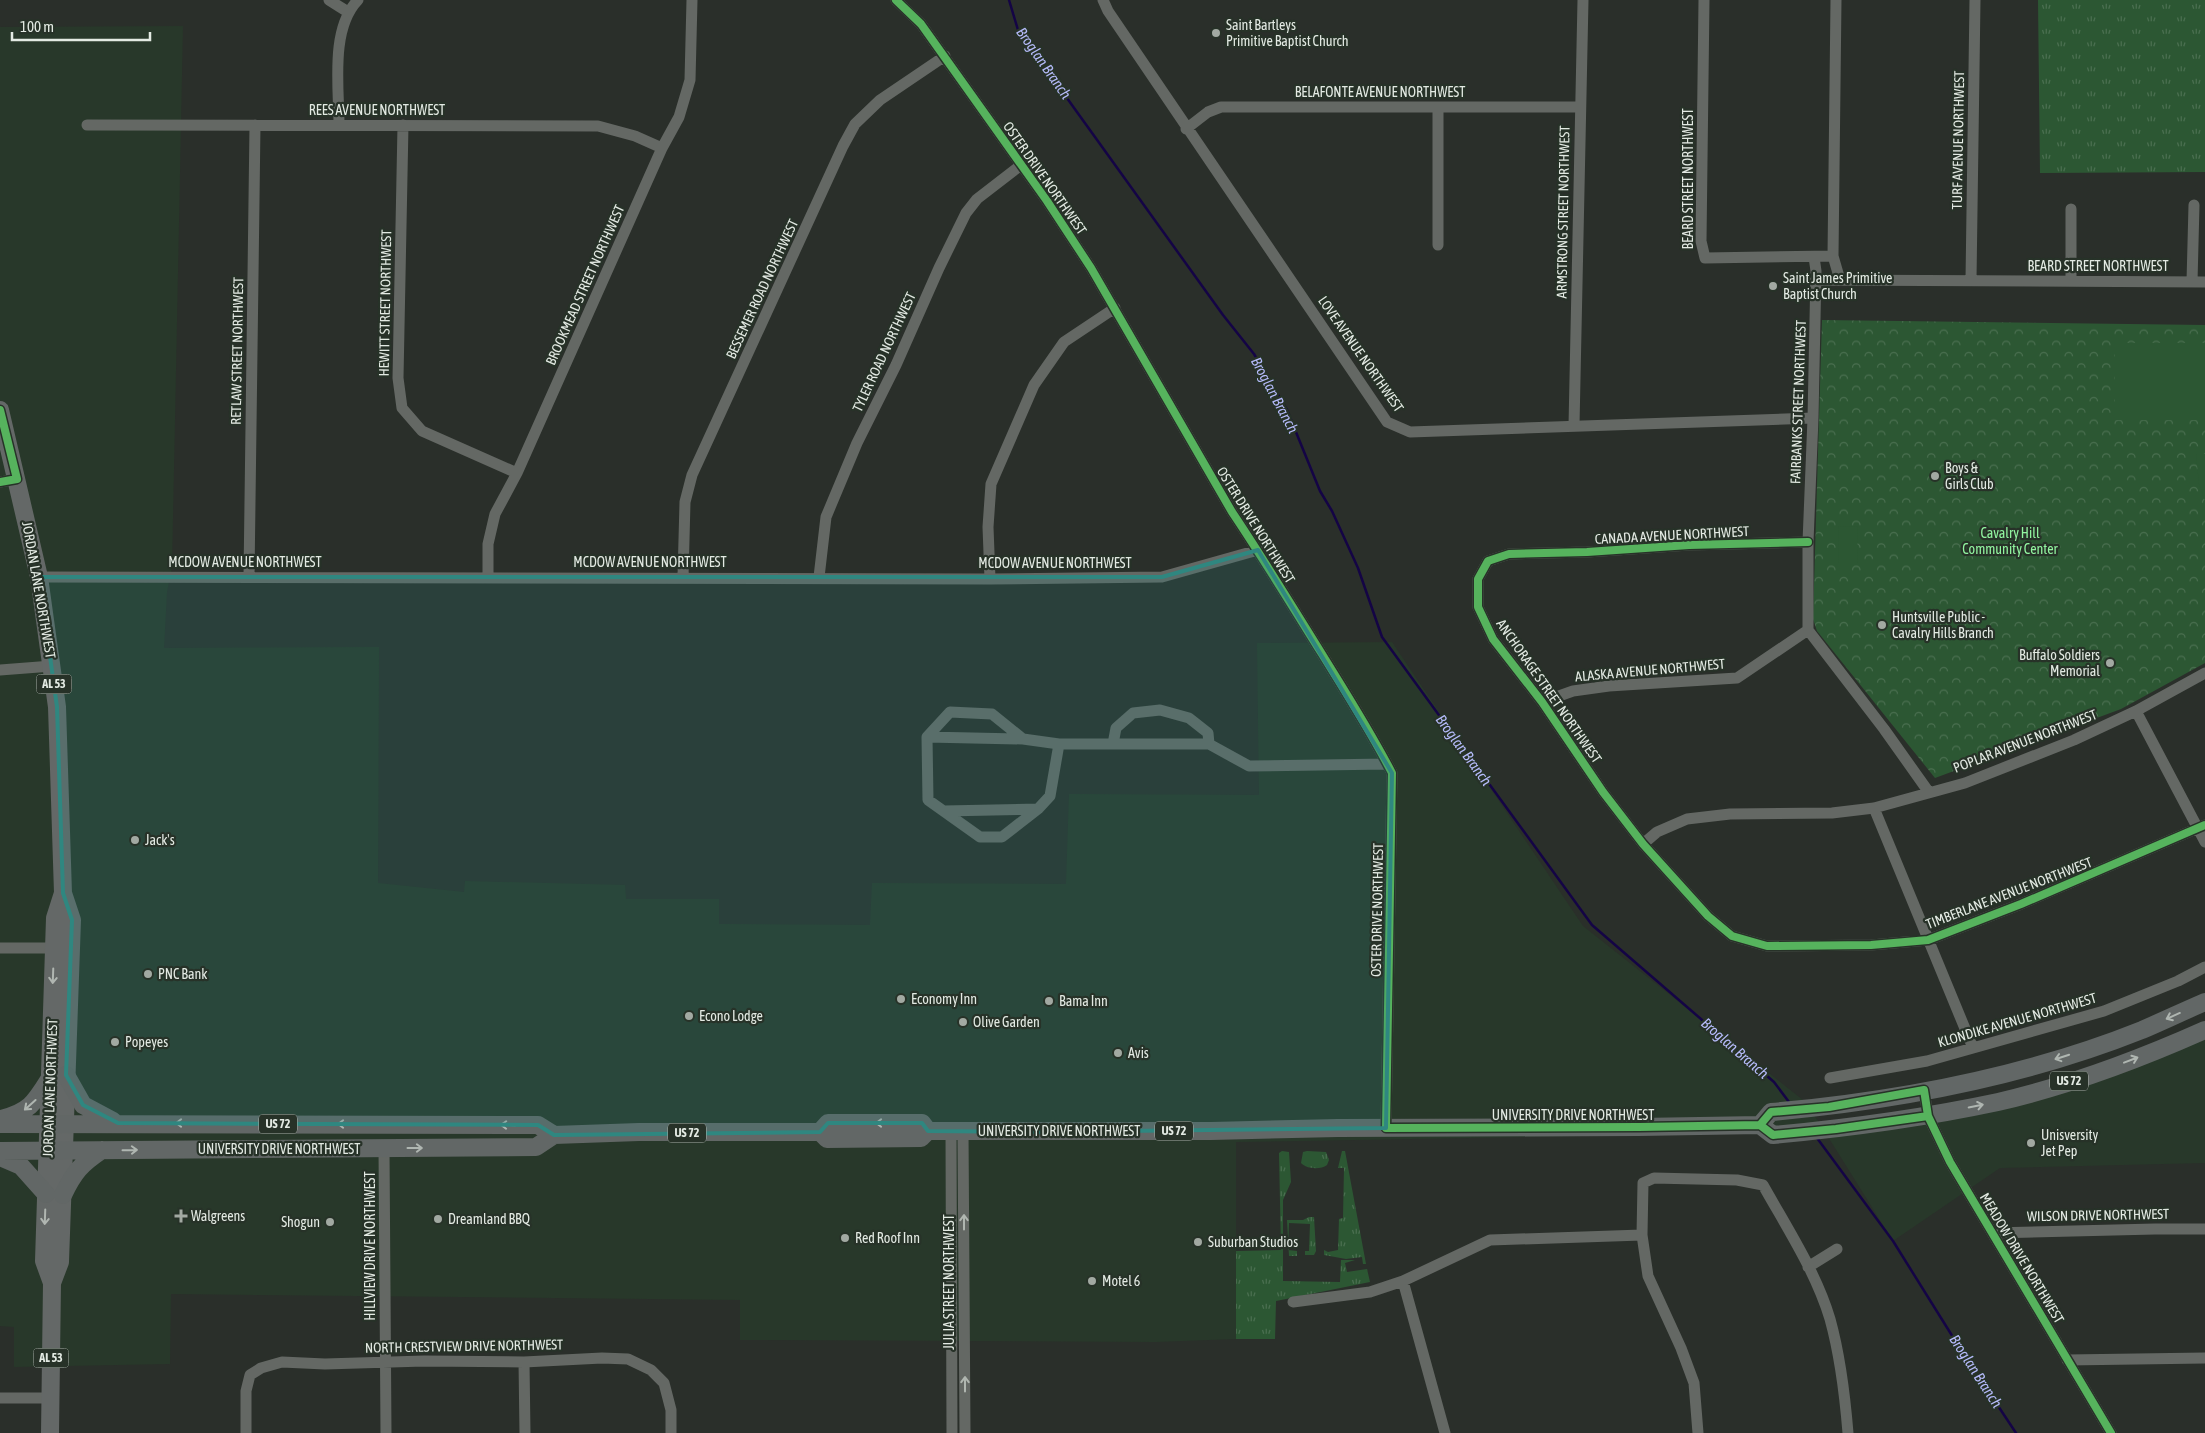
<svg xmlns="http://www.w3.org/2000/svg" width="2205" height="1433" font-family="'Asap Condensed',sans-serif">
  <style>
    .built { fill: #28382a }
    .grass { fill: url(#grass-tufts) }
    .forest { fill: url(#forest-crowns) }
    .pitch { fill: #2c5733 }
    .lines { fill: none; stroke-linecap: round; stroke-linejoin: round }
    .stream { stroke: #140445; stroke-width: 2.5 }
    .minor { stroke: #646864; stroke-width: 11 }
    .primary { stroke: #646867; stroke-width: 18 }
    .trunk { stroke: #626766; stroke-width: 18 }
    .cycleway-casing { stroke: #273228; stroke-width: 11 }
    .cycleway { stroke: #56b35d; stroke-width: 8 }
    .oneway { stroke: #b0b6b1 }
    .oneway2 { stroke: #afb6b1 }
    .oneway3 { stroke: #b0b6b0 }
    .marked { fill: #2f8780; fill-opacity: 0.2; stroke: #2f8780; stroke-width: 4; stroke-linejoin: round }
    .poi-dot { fill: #a2a9a2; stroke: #273228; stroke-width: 2 }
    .labels { text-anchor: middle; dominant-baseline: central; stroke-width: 4.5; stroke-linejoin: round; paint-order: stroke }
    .shield { fill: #273228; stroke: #abb3ab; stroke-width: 1 }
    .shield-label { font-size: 12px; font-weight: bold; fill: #e3eae3 }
    .poi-label { font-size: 14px; fill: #e3eae3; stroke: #273228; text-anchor: start }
    .street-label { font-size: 14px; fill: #e3eae3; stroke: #273228 }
    .park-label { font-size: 14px; fill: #92f5a0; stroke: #273228 }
    .water-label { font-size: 15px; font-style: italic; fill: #b5baf9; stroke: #273228 }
  </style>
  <defs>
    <pattern id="grass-tufts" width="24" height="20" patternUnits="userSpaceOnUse" patternTransform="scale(1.25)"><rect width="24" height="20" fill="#2c5733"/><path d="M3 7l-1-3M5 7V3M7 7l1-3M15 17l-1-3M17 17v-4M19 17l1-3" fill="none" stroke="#4a6f50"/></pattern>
    <pattern id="forest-crowns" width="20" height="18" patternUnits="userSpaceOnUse" patternTransform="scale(1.25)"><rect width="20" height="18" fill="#2c5733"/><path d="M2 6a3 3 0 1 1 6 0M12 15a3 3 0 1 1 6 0" fill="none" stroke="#4a6f50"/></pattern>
  </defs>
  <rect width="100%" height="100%" fill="#2a2f2a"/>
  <path class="built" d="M183,26L172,568L167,592L164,648L379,647L378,883L464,892L465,881L625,885L626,899H719V924L870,925L872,883L1066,884L1069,794L1259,795L1257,643L1392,642L1583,926L1803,1100L1826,1132L1949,1115L2205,1029V1163L2000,1168L1893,1241L1825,1132L1236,1142V1339L1156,1342L740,1340V1300L171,1294L170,1364L14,1367V1327L0,1326V27Z"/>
  <path class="grass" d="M2038,0H2205V172L2040,173Z
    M1282,1151L1289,1152L1291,1182L1283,1200V1281L1340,1282L1341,1260H1355L1345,1263L1347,1272L1367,1269L1370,1282L1276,1301L1275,1339H1236V1251L1281,1250L1279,1153Z
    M1307,1151L1326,1152L1329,1160L1327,1165C1320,1170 1307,1169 1301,1163L1303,1152Z
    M1342,1151H1345L1366,1264H1363L1362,1257L1346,1259L1324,1255V1250L1328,1252L1338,1250L1339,1219L1343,1218L1344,1168H1338Z
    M1309,1217H1314L1316,1251L1314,1255H1305V1251H1309L1310,1224L1289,1223L1288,1250L1297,1251V1256H1289L1287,1220H1303Z"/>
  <path class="forest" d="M1822,320L2205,325V663L2121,709L1935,778L1817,631L1813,619Z"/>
  <path class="pitch" d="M2115,343H2205V420H2115Z
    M2196,454H2205V501L2199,484Z
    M1857,526L1858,563H1839L1838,527Z"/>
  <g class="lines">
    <path class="stream" d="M1009,0L1018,30L1223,315L1254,354L1287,410L1320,491L1332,511L1358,568L1382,637L1592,925L1774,1082L1789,1102
      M1817,1138L1893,1241L1961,1350L2016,1433"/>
    <path class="minor" d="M329,0L348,12
      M896,0L921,24L1047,201L1091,268L1232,512C1263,558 1292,606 1322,654C1346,693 1371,732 1392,773L1386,1128
      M1103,0L1108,11L1387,422L1410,432L1813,418
      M1704,0L1701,241L1705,258L1833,256
      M1836,0L1833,256L1840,280
      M1438,107V245
      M87,125L598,126L635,136L662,148
      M339,125C339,87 330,29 358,0
      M403,125L398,378L402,408L422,431L517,473
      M1186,129L1208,112L1221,107H1580
      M1814,257L1816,271L1813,418L1808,542V630L1884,729L1928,791
      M1816,280L2205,282
      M1971,280L1975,0
      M2071,281V209
      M2192,282L2194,205
      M1574,426L1583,0
      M0,482L17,479
      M1808,542L1689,545L1587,552L1509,554L1488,561L1478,579V607L1493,639L1542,702L1603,792L1643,844L1708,916L1732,936L1767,946L1871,945L1928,940L2021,904L2205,825
      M39,577L990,579L1162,577L1258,550
      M249,577L255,125
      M488,577V544L495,514L517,473L662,148L679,117L690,80L692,0
      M683,577L685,502L692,475L843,146L855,124L880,100L945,56
      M819,577L826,517L857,443L896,365L939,268L966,213L977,199L1021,165
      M990,579L988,527L991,484L1034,385L1064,342L1115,308
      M0,670L52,666
      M1542,702L1573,691L1609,686L1737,678L1808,630
      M2136,711L2205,842
      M927,737L1023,739
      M1113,744L1116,728L1133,713L1160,710L1189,718L1208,733L1209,744
      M1874,808L1973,1048
      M1038,809L1002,837H980L928,800L927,737L950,712L992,714L1023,739L1059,744H1209L1249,766L1387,764
      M944,811L1038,809L1050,796L1059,744
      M1643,844L1657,832L1687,819L1730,814L1832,813L1874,808L1965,783L2074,740L2136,711L2205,673
      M0,948H54
      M1830,1078L1927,1061L2104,1011L2178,981L2205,967
      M1924,1090L1928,1116L1950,1162L2111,1433
      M951,1131L952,1433
      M963,1131L965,1433
      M384,1148L386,1433
      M1992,1233L2155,1229H2205
      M1808,1267L1837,1249
      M1403,1281L1445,1433
      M1293,1302L1370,1292L1403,1281L1490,1240L1642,1235
      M2067,1360L2205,1358
      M524,1362L525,1433
      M0,1398H50
      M246,1433V1391L250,1375L261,1368L282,1362L325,1364L424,1361L524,1362L602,1358L628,1359L651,1370L664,1383L671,1410V1433
      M1698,1433L1694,1383L1681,1348L1648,1276L1642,1235L1643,1183L1654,1178L1737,1180L1763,1185C1787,1228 1816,1272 1830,1319C1840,1355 1845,1396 1848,1433"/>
    <path class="primary" d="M0,410L39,577L57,707L63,893L72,920L60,1262L52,1283L50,1433
      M52,1283L44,1261L55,918L63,893"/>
    <path class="trunk" d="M66,1075L83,1105L113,1121
      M1,1119C30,1112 35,1102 50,1078
      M0,1124L538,1125L554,1135
      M1760,1125L1771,1112C1895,1101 2027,1076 2142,1030C2163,1021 2184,1011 2205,1002
      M820,1132L827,1139L921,1138L928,1131H1211L1338,1128L1639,1127L1760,1125L1773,1135C1849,1128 1923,1118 1998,1102C2068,1086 2140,1059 2205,1030
      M0,1151L536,1147L554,1135L639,1132H820L828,1123H922L928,1131
      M0,1157L21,1166L46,1194
      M63,1195C74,1172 81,1164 102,1150"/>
    <g class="cycleway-casing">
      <path id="cycleway" d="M896,0L921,24L1047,201L1091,268L1232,512C1263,558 1292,606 1322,654C1346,693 1371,732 1392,773L1386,1128L1639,1127L1760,1125L1773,1135L1836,1129L1928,1116
        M0,410L17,479L0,482
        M1808,542L1689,545L1587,552L1509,554L1488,561L1478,579V607L1493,639L1542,702L1603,792L1643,844L1708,916L1732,936L1767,946L1871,945L1928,940L2021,904L2205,825
        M1760,1125L1771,1112L1829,1107L1924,1090L1928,1116L1950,1162L2111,1433"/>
    </g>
    <use href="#cycleway" class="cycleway"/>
  </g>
  <defs><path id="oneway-shaft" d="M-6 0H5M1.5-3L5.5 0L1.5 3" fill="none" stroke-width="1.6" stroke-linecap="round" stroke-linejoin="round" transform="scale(1.25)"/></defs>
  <g class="oneway">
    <use href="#oneway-shaft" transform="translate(53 976) rotate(92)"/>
    <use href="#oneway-shaft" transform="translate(45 1217) rotate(92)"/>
  </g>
  <g class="oneway2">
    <use href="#oneway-shaft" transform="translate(2173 1016) rotate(156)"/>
    <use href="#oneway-shaft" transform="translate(2062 1057) rotate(162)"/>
    <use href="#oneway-shaft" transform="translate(2131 1060) rotate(-21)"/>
    <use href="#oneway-shaft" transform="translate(30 1105) rotate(138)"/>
    <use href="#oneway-shaft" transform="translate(1976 1106) rotate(-11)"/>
    <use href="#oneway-shaft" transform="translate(183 1123) rotate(-180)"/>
    <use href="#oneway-shaft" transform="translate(883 1123) rotate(-180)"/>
    <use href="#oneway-shaft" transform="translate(345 1124) rotate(-180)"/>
    <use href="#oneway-shaft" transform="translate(508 1125) rotate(-179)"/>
    <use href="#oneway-shaft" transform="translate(415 1148)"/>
    <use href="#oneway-shaft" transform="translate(130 1150) rotate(-1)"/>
  </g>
  <g class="oneway3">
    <use href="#oneway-shaft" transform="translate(964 1222) rotate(-90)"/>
    <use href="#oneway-shaft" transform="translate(965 1384) rotate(-90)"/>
  </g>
  <path class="marked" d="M1258,550L1392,773L1386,1128L1038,1132L928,1131L922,1123H828L820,1132L554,1135L538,1125L118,1123L83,1105L66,1075L72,920L63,893L57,707L39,577H1162Z"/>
  <g class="poi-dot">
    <circle cx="1216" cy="33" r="5"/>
    <circle cx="1773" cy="286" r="5"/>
    <circle cx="1935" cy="476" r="5"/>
    <circle cx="1882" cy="625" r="5"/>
    <circle cx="2110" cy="663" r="5"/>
    <circle cx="135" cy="840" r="5"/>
    <circle cx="148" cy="974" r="5"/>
    <circle cx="901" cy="999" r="5"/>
    <circle cx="1049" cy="1001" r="5"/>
    <circle cx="689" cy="1016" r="5"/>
    <circle cx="963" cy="1022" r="5"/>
    <circle cx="115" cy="1042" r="5"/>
    <circle cx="1118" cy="1053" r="5"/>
    <circle cx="2031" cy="1143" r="5"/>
    <path d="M178.5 1208.5h5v5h5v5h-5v5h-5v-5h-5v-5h5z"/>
    <circle cx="438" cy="1219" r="5"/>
    <circle cx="330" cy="1222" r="5"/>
    <circle cx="845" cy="1238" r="5"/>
    <circle cx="1198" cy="1242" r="5"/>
    <circle cx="1092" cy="1281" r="5"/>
  </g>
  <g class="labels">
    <g class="shield">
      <rect x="36.5" y="674.5" width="35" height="19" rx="4"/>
      <rect x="2050" y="1071.5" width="38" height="19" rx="4"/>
      <rect x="259" y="1114.5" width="38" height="19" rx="4"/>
      <rect x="1155" y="1121.5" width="38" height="19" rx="4"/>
      <rect x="668" y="1123.5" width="38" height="19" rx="4"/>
      <rect x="33.5" y="1348.5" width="35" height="19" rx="4"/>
    </g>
    <g class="shield-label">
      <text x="54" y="684">AL 53</text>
      <text x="2069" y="1081">US 72</text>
      <text x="278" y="1124">US 72</text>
      <text x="1174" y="1131">US 72</text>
      <text x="687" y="1133">US 72</text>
      <text x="51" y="1358">AL 53</text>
    </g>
    <g class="poi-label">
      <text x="1226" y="25">Saint Bartleys<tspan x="1226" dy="16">Primitive Baptist Church</tspan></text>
      <text x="1783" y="278">Saint James Primitive<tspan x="1783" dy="16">Baptist Church</tspan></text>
      <text x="1945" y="468">Boys &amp;<tspan x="1945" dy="16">Girls Club</tspan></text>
      <text x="1892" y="617">Huntsville Public -<tspan x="1892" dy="16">Cavalry Hills Branch</tspan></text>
      <text x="2100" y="655" text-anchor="end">Buffalo Soldiers<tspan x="2100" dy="16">Memorial</tspan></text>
      <text x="145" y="840">Jack's</text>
      <text x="158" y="974">PNC Bank</text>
      <text x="911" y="999">Economy Inn</text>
      <text x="1059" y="1001">Bama Inn</text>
      <text x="699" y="1016">Econo Lodge</text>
      <text x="973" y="1022">Olive Garden</text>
      <text x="125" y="1042">Popeyes</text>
      <text x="1128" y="1053">Avis</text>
      <text x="2041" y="1135">Unisversity<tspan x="2041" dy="16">Jet Pep</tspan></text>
      <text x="191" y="1216">Walgreens</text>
      <text x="448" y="1219">Dreamland BBQ</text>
      <text x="320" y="1222" text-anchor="end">Shogun</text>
      <text x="855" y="1238">Red Roof Inn</text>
      <text x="1208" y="1242">Suburban Studios</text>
      <text x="1102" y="1281">Motel 6</text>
    </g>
    <g class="street-label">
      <text x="1380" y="92">BELAFONTE AVENUE NORTHWEST</text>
      <text x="377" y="110">REES AVENUE NORTHWEST</text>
      <text transform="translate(1958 140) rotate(-89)">TURF AVENUE NORTHWEST</text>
      <text transform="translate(1045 178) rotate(55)">OSTER DRIVE NORTHWEST</text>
      <text transform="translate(1688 179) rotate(-90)">BEARD STREET NORTHWEST</text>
      <text transform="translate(1563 212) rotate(-89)">ARMSTRONG STREET NORTHWEST</text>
      <text x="2098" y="266">BEARD STREET NORTHWEST</text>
      <text transform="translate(585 285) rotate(-66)">BROOKMEAD STREET NORTHWEST</text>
      <text transform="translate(762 289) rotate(-65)">BESSEMER ROAD NORTHWEST</text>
      <text transform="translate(385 303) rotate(-89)">HEWITT STREET NORTHWEST</text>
      <text transform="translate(237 351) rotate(-89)">RETLAW STREET NORTHWEST</text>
      <text transform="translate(884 352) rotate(-65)">TYLER ROAD NORTHWEST</text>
      <text transform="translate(1361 354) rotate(55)">LOVE AVENUE NORTHWEST</text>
      <text transform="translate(1798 402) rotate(-88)">FAIRBANKS STREET NORTHWEST</text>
      <text transform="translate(1256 525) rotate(58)">OSTER DRIVE NORTHWEST</text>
      <text transform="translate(1672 535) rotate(-3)">CANADA AVENUE NORTHWEST</text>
      <text x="245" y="562">MCDOW AVENUE NORTHWEST</text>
      <text x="650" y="562">MCDOW AVENUE NORTHWEST</text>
      <text x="1055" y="563">MCDOW AVENUE NORTHWEST</text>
      <text transform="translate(39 590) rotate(80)">JORDAN LANE NORTHWEST</text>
      <text transform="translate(1650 670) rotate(-5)">ALASKA AVENUE NORTHWEST</text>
      <text transform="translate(1549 691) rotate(55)">ANCHORAGE STREET NORTHWEST</text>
      <text transform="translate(2025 741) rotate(-21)">POPLAR AVENUE NORTHWEST</text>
      <text transform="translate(2009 893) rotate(-21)">TIMBERLANE AVENUE NORTHWEST</text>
      <text transform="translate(1377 910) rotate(-89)">OSTER DRIVE NORTHWEST</text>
      <text transform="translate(2017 1020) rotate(-16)">KLONDIKE AVENUE NORTHWEST</text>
      <text transform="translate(50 1088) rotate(-88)">JORDAN LANE NORTHWEST</text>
      <text x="1573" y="1115">UNIVERSITY DRIVE NORTHWEST</text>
      <text x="1059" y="1131">UNIVERSITY DRIVE NORTHWEST</text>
      <text x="279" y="1149">UNIVERSITY DRIVE NORTHWEST</text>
      <text transform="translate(2098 1215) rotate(-1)">WILSON DRIVE NORTHWEST</text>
      <text transform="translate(370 1246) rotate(-90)">HILLVIEW DRIVE NORTHWEST</text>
      <text transform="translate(2022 1258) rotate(59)">MEADOW DRIVE NORTHWEST</text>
      <text transform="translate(949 1282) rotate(-90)">JULIA STREET NORTHWEST</text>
      <text transform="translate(464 1346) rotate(-1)">NORTH CRESTVIEW DRIVE NORTHWEST</text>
    </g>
    <g class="park-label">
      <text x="2010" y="533">Cavalry Hill<tspan x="2010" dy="16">Community Center</tspan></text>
    </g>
    <g class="water-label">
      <text transform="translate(1044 63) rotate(55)">Broglan Branch</text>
      <text transform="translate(1275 395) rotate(62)">Broglan Branch</text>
      <text transform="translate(1464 750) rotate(54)">Broglan Branch</text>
      <text transform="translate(1735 1048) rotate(41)">Broglan Branch</text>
      <text transform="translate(1976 1371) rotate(57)">Broglan Branch</text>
    </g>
  </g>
  <path d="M12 32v8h138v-8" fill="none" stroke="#e3eae3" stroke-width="2.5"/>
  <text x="20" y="32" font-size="15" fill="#e3eae3" stroke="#273228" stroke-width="4" paint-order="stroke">100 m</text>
</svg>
